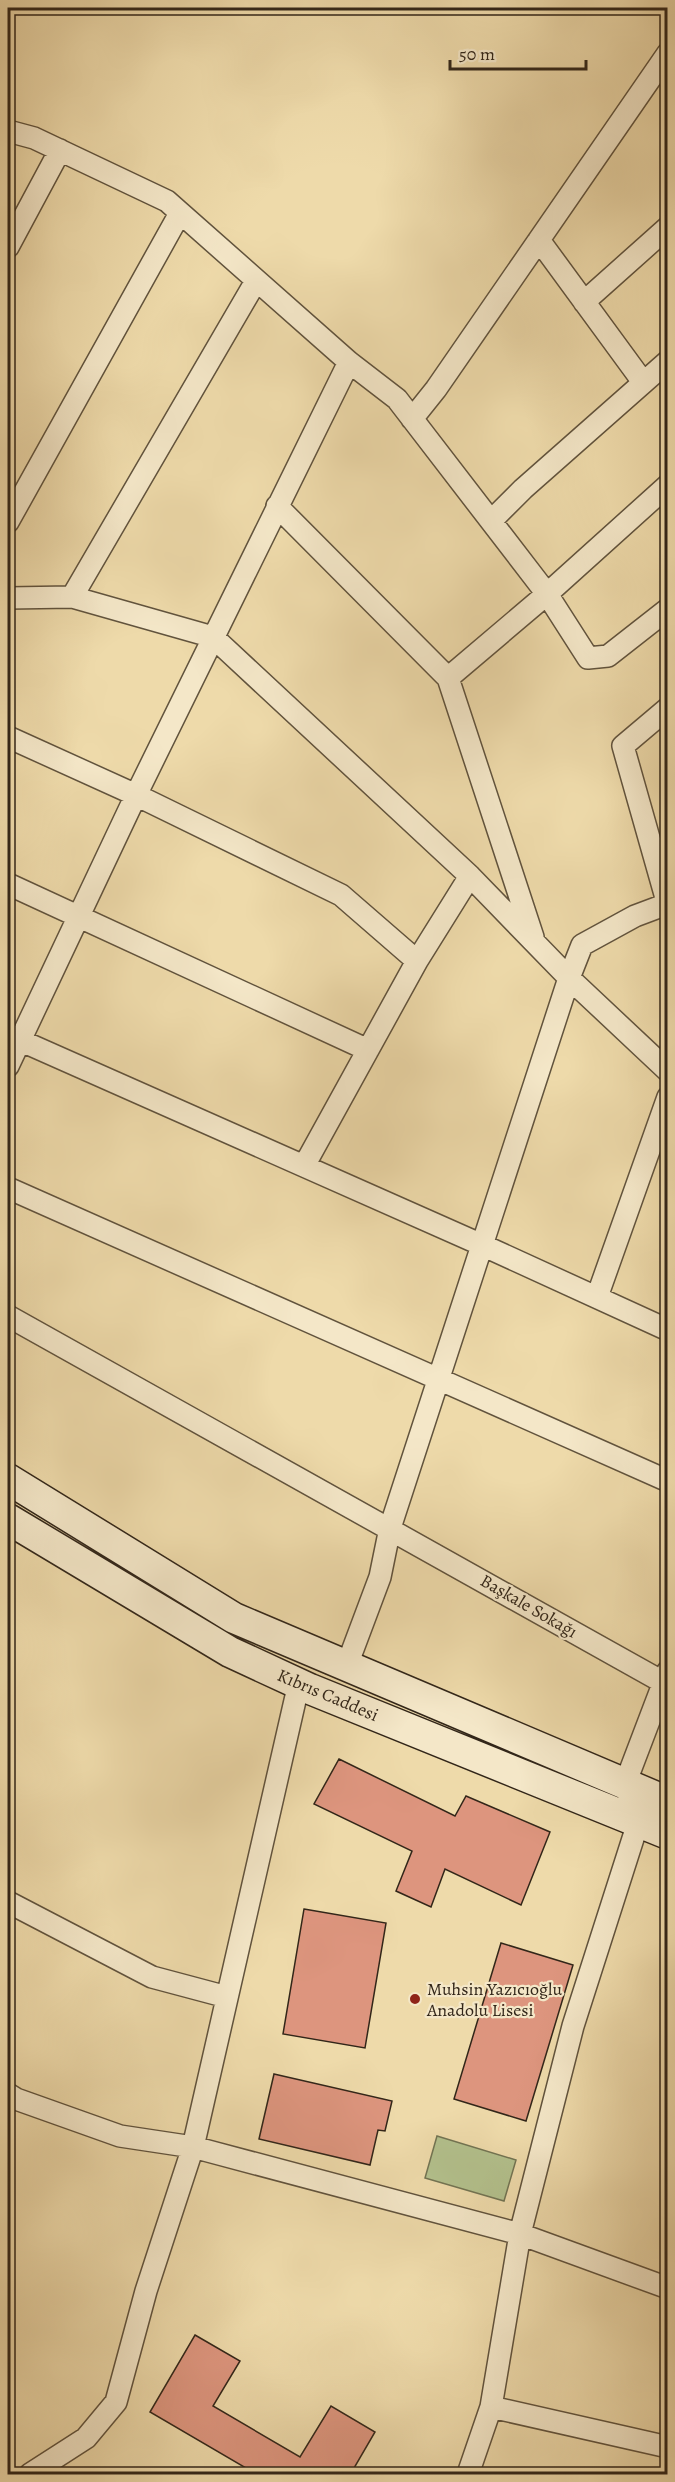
<svg xmlns="http://www.w3.org/2000/svg" width="675" height="2482" font-family="Alegreya,serif">
  <style>
    .green { fill: #b3c18d; stroke: #727453; stroke-width: 1.5 }
    .building { fill: #dd957e; stroke: #322619; stroke-width: 1.5 }
    .lines { fill: none; stroke-linecap: round; stroke-linejoin: round }
    .street-casing { stroke: #61533d; stroke-width: 24 }
    .secondary-casing { stroke: #322619; stroke-width: 33 }
    .street { stroke: #f4e7c8; stroke-width: 21 }
    .secondary { stroke: #f4e7c8; stroke-width: 30 }
    .poi-dot { fill: #8f2418; stroke: #f4e7c8; stroke-width: 2 }
    .labels { text-anchor: middle; dominant-baseline: central; stroke-width: 4.5; stroke-linejoin: round; paint-order: stroke }
    .street-label { font-size: 18px; fill: #322619; stroke: #f4e7c8 }
    .poi-label { font-size: 18px; fill: #322619; stroke: #f4e7c8; text-anchor: start }
  </style>
  <rect width="100%" height="100%" fill="#eedaaa"/>
  <filter id="stains"><feTurbulence type="fractalNoise" baseFrequency=".00333" numOctaves="4"/><feColorMatrix values="0 0 0 0 .2 0 0 0 0 .09 0 0 0 0 .02 0 0 0 .5 -.17"/></filter>
  <radialGradient id="worn" r=".72"><stop offset=".6" stop-color="#630" stop-opacity="0"/><stop offset="1" stop-color="#630" stop-opacity=".3"/></radialGradient>
  <path class="green" d="M437,2136L516,2160L504,2201L425,2178Z"/>
  <path class="building" d="M339,1759L455,1816L466,1796L550,1832L521,1905L445,1869L431,1907L396,1891L412,1851L314,1804Z
    M304,1909L386,1923L365,2048L283,2034Z
    M501,1943L573,1965L526,2121L454,2099Z
    M274,2074L392,2101L385,2131L378,2130L370,2165L259,2139Z
    M195,2335L240,2361L213,2406L300,2457L331,2406L375,2432L350,2475H258L150,2412Z"/>
  <g class="lines">
    <g class="street-casing">
      <path id="street" d="M8,131L34,138L167,201L349,362L397,399L547,594L588,658L608,656L668,609
        M539,240L643,382
        M8,247L60,150
        M584,302L668,227
        M412,419L436,389L668,53
        M277,506L448,678L533,937
        M491,521L523,489L668,361
        M8,522L180,213
        M72,597L256,281
        M8,598L72,597L213,637L470,876L569,978L390,1528L380,1577L347,1665
        M448,678L547,594L668,485
        M668,708L623,746L668,905
        M8,737L136,795L341,895L417,961
        M8,884L368,1050
        M667,904L635,916L582,945L569,978L668,1071
        M8,1035L482,1245L668,1330
        M8,1066L136,795L349,362
        M304,1166L417,961L470,876
        M8,1188L668,1481
        M597,1297L668,1097
        M8,1316L668,1685
        M8,1902L152,1977L227,1997
        M8,2094L16,2099L120,2136L193,2147L520,2234L668,2288
        M491,2407L668,2447
        M30,2474L86,2438L116,2402L146,2291L193,2147L299,1683
        M468,2474L491,2407L520,2234L573,2026L638,1823L625,1784L668,1671"/>
    </g>
    <g class="secondary-casing">
      <path id="secondary" d="M8,1479L234,1618L668,1802
        M8,1519L230,1652L310,1689L668,1834"/>
    </g>
    <use href="#street" class="street"/>
    <use href="#secondary" class="secondary"/>
  </g>
  <circle class="poi-dot" cx="415" cy="1999" r="6"/>
  <g class="labels">
    <g class="street-label">
      <text transform="translate(529 1606) rotate(30)">Başkale Sokağı</text>
      <text transform="translate(328 1695) rotate(23)">Kıbrıs Caddesi</text>
    </g>
    <g class="poi-label">
      <text x="427" y="1989">Muhsin Yazıcıoğlu<tspan x="427" dy="21">Anadolu Lisesi</tspan></text>
    </g>
  </g>
  <rect width="675" height="2482" fill="none" stroke="#eedaaa" stroke-width="30"/>
  <rect x="9" y="9" width="657" height="2464" fill="none" stroke="#322619" stroke-width="3"/>
  <rect x="15" y="15" width="645" height="2452" fill="none" stroke="#322619" stroke-width="1.5"/>
  <path d="M450 60v9h136v-9" fill="none" stroke="#322619" stroke-width="3"/>
  <text x="459" y="60" font-size="18" fill="#322619" stroke="#f4e7c8" stroke-width="4.5" paint-order="stroke">50 m</text>
  <rect width="100%" height="100%" filter="url(#stains)"/>
  <rect width="100%" height="100%" fill="url(#worn)"/>
</svg>
